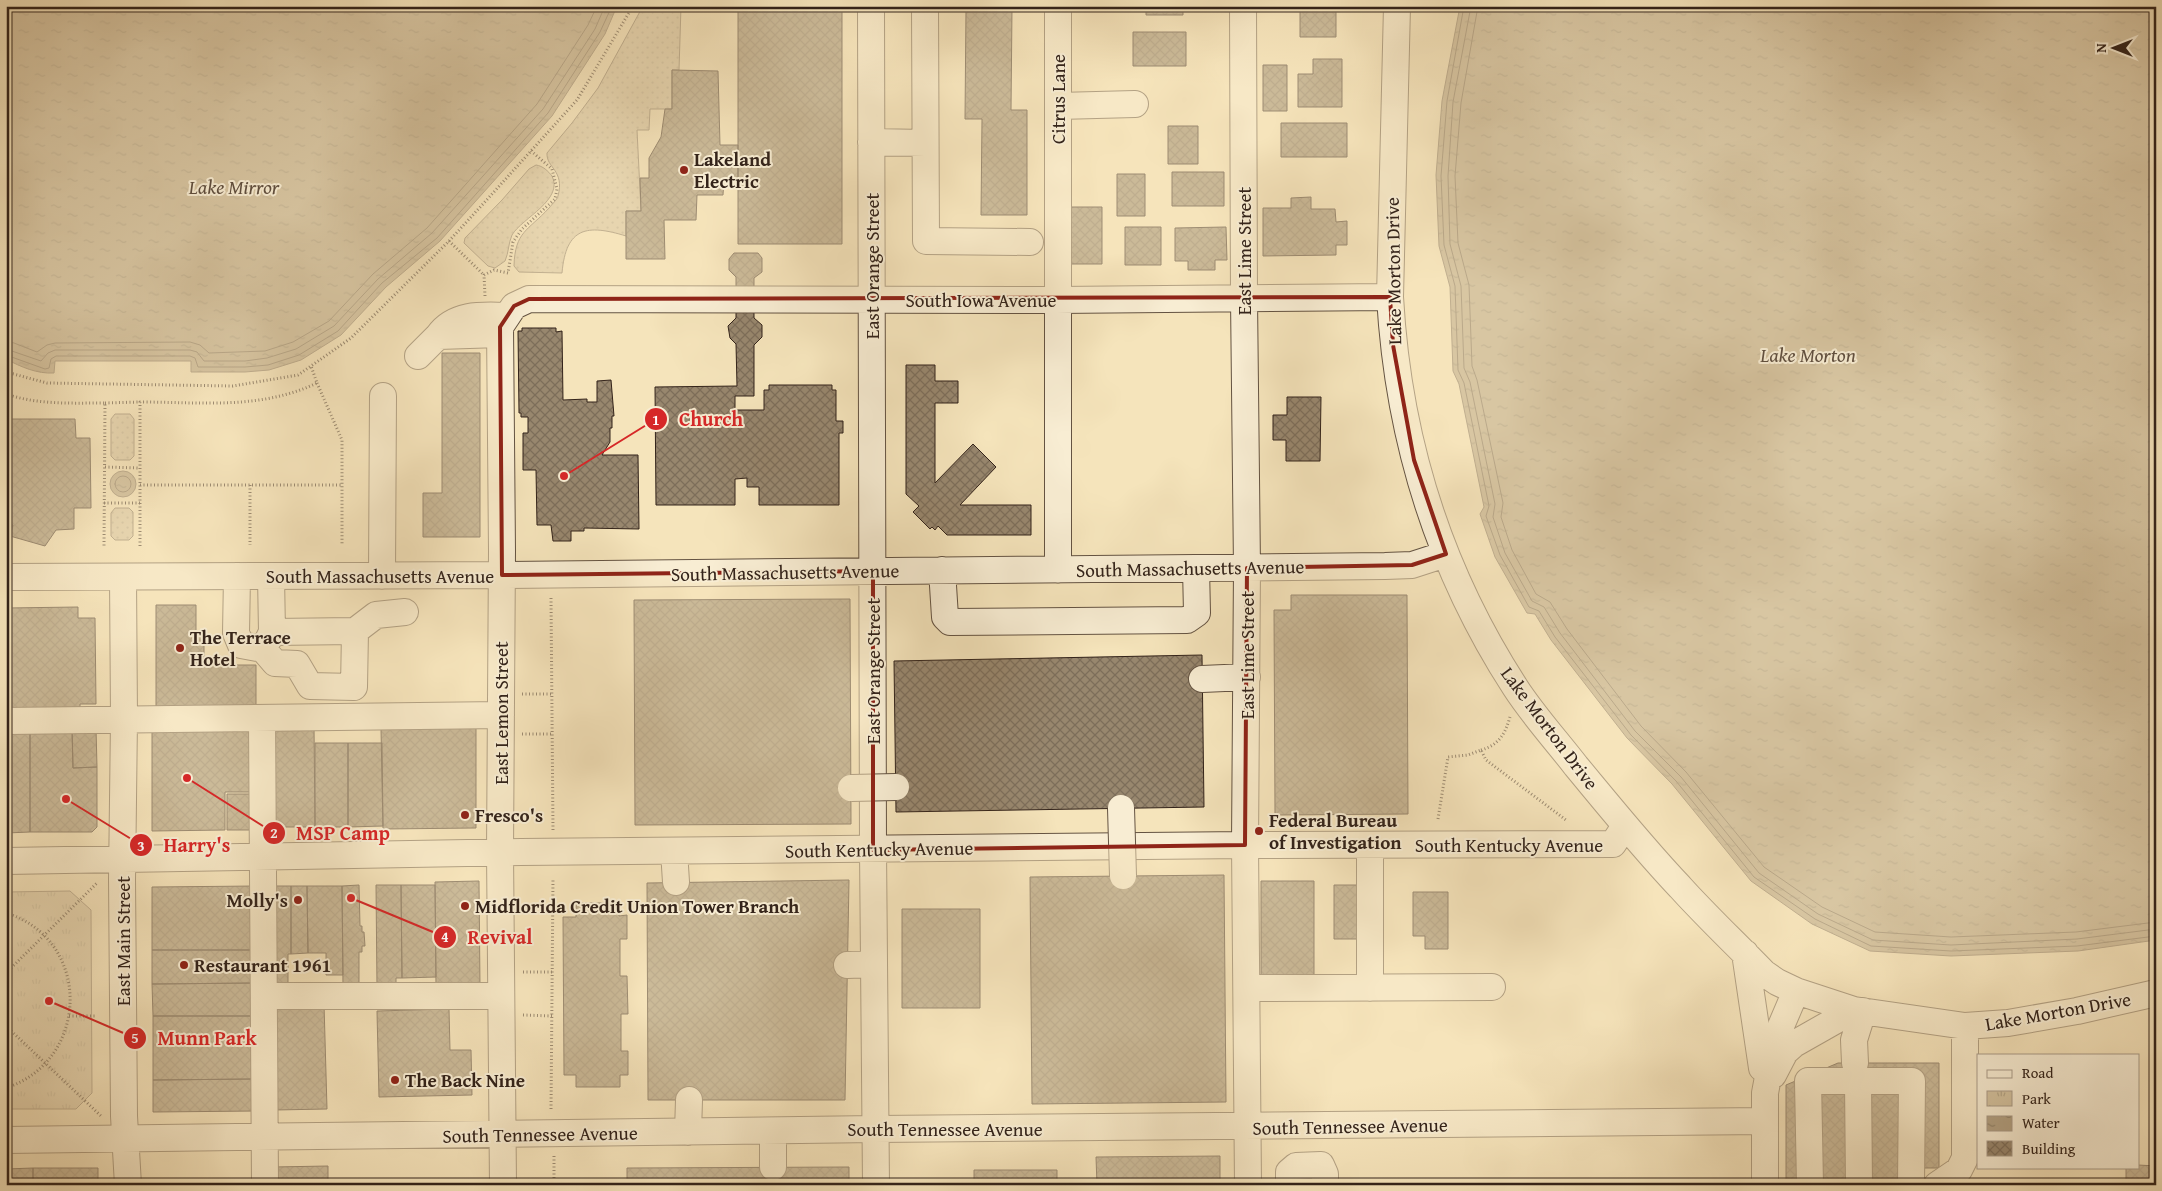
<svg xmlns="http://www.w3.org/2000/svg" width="2162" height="1191" font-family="'Gentium Book Plus',serif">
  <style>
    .grass { fill: url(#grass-dots); stroke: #84735d }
    .park { fill: url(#park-tufts); stroke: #84735d }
    .water { fill: url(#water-ripples); stroke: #806f5a }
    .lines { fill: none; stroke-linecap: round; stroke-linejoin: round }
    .shore { stroke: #73624f; stroke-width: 1 }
    .building { fill: url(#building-cross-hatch); stroke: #33231a }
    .minor-casing { stroke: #645342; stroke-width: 28 }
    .path { stroke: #33231a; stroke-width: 3; stroke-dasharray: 1 2.5; stroke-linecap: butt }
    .minor { stroke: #f8edd3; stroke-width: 26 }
    .minor-bridge-casing { stroke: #645342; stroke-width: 28; stroke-linecap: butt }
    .minor-bridge { stroke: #f8edd3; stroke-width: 26 }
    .marked { fill: none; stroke: #8f2418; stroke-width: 4; stroke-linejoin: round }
    .poi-dot { fill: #8f2418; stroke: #f8edd3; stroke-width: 2 }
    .labels { text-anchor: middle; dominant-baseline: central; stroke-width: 4; stroke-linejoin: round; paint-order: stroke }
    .street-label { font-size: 19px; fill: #33231a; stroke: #f8edd3 }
    .poi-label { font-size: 19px; font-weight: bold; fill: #33231a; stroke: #f8edd3; text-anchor: start }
    .water-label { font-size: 20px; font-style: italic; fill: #604f3f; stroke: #f8edd3 }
    .leader { fill: none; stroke: #d62828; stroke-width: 2 }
    .callout-dot { fill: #d62828; stroke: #f8edd3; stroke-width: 2 }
    .mark-label { font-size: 15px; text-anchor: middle; font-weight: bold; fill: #fff }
    .callout-label { font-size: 20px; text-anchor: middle; font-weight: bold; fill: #d62828; stroke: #f8edd3; stroke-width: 4; stroke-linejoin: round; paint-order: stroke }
  </style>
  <defs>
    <pattern id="grass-dots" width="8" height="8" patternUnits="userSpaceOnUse" patternTransform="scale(1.25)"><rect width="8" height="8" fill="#d4c3a0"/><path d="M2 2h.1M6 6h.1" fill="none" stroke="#b6a789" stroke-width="1.8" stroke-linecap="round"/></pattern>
    <pattern id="park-tufts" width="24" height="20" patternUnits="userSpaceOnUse" patternTransform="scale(1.25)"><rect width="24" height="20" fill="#d4c3a0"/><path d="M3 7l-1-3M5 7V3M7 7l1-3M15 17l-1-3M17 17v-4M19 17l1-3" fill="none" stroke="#b6a789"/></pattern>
    <pattern id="water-ripples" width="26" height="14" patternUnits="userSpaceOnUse" patternTransform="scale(1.25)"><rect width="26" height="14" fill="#b3a284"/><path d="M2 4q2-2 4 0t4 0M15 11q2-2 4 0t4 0" fill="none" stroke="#92846b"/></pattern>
    <pattern id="building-cross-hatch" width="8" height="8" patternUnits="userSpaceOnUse" patternTransform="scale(1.25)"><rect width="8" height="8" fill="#98876e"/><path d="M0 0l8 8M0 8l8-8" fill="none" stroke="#7d6e5a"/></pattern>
  </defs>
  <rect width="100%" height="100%" fill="#f5e4bb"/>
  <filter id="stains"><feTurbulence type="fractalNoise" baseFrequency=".004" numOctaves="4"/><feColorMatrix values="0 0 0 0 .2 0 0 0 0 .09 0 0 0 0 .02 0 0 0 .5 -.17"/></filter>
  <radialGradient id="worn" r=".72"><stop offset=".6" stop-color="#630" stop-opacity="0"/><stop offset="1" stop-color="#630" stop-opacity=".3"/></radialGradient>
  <path class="grass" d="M643,6H681L679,70H672V109H650L649,130H637L641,211H626V236C587,224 566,227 562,273L519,272L514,266C515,231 528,231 549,208C552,204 557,200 558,196C565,170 546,168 547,153L572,123L598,88Z
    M536,165C543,166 548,171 552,176C564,200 522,218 512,235C508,244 509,252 505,261L495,268L488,266L464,243L465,238L502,200L529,169Z
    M115,414H130L134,419V456L130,460H115L111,456V419Z
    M115,508H129L133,512V536L129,540H115L111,536V513Z"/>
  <path class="park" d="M70,891L91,910L92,1093L76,1109H6V892Z"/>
  <path class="water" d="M6,6H617L605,34L552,116L440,241L386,287L341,335L301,360L269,370L245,372H191V361H55L54,373C37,374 21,367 6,359Z
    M1460,6H2156V940L2078,951L1951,956L1870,951L1812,924L1751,881L1672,784L1627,738L1551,640L1535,614L1527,613L1495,557L1480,514L1484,507L1459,384L1453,371L1450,287L1439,246L1436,175L1442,101Z
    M110 484a13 13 0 1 1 26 0a13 13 0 1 1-26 0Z"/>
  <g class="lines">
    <path class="shore" d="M1464,6L1447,101L1441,176L1444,245L1455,286L1458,370L1464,383L1489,506L1486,516L1500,555L1529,607L1539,611L1555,637L1631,735L1676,781L1754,877L1815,919L1871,946L1951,951L2077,946L2156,936
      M1471,6L1453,102L1448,176L1450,244L1461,286L1464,368L1470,382L1495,504L1493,517L1505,553L1532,601L1544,607L1560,633L1635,731L1681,777L1759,873L1818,914L1873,940L1951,945L2077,939L2156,929
      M1478,6L1461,103L1455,176L1458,243L1469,285L1472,366L1477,380L1503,503L1501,517L1512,550L1536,594L1550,602L1567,629L1641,726L1686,772L1764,867L1822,907L1875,932L1951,937L2076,932L2156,922
      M6,341L14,343L37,352L47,345L55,343L190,342L200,345L209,353L265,351L293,342L329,321L373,274L427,228L537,104L588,25L597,6
      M6,349L41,361L48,353L55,350H190L197,352L204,361H245L267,358L296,349L334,326L378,279L432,233L543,109L595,29L605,6
      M6,355L45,369L49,368L51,359L56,356H190L195,358L198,367H245L268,365L299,355L338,331L382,283L437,238L548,113L600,32L612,6
      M115 484a8 8 0 1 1 16 0a8 8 0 1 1-16 0Z"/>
  </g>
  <path class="building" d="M738,6H842V244H738Z
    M1146,6H1183V15H1146Z
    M1300,6H1336V37H1300Z
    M966,8H1012L1011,110H1027V215H981L982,119H965Z
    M1133,32H1186V66H1133Z
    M1313,59H1342V107H1298V74H1313Z
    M1263,65H1287V111H1263Z
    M672,70L718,71L720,145H738V180H724L723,195H697L696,220H664L665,259H626V211H641L640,178H649V158L661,137L665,109H672Z
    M1281,123H1347V157H1281Z
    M1168,126H1198V164H1168Z
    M1172,172H1224V206H1172Z
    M1117,174H1145V216H1117Z
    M1311,197V209H1335L1336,222L1347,221V245H1336V255L1263,256V208H1291V198Z
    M1065,207H1102V264H1065Z
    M1125,227H1161V265H1125Z
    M1226,227L1227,260H1215V270H1188V261H1175V228Z
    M734,253H758L762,258V272L754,278V318L762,325V337L754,345V396H735V410H764V390H769V385H832V390H836V421H843V433H839V505H759V487H747V478L735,479V505H656L655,387L737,386L736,344L730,338L728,326L736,318V277L729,270V259Z
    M522,328H556V332L562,331L563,400L587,399V402H597V381L611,380L614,416H612V428H610V442L602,455H638L639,529L584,528V531H571V541H553L551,525H537L536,470H523V433H528V417H521V413H519L518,331H522Z
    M442,353H480V537H423V493H442Z
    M906,365H935V381H958V403H935V483L973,444L996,467L960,505H1031V535H947L938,526L935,530L932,527L930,529L913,512L919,506L906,494Z
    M1287,397H1321L1320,461H1286V440H1273V415H1287Z
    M6,419H75L76,438H90L91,508H74V529L56,530L45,546L10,536L13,525H6Z
    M1291,595H1407L1408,814L1275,815L1274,610H1291Z
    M850,599L851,824L635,825L634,600Z
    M156,605H196V631H204V665H256V708L156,710Z
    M78,607V618H95L96,704H80V715H6V608Z
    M1202,655L1204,807L896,812L894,661Z
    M271,725H314L315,827H273Z
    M152,726H256L257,792H225V830L152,831Z
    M6,728H30V832L6,833Z
    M30,728H72L73,768L97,767V827L92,832H30Z
    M72,728H96L97,767L73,768Z
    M476,728V828L383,829L381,729Z
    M315,743H348V827H315Z
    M348,743H382L383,826L348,827Z
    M227,794H255V830H227Z
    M1224,875L1226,1102L1032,1104L1030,877Z
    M849,880L845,1100H648L647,883Z
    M479,881L480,988H436L435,882Z
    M1261,881H1314V982H1261Z
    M359,885L360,926H362V932H364L365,946H362V952H359V988H343L342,886Z
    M376,885H401L402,978H396V988H377Z
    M401,885H435L436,977L402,978Z
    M1334,885H1358V939H1334Z
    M256,886V950H152V887Z
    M273,886H291V954H288V990H273Z
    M291,886H307L308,953L291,954Z
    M307,886H342L343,975H326V953H308Z
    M1413,892H1448V949H1425V936H1413Z
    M576,903H619V916L627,915V939H620V976H627L628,1014H621V1051H628V1075H620V1087H576V1075H564L563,917H576Z
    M902,909H980V1008H902Z
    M152,950H256V983L152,984Z
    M256,983V1016H153L152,984Z
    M324,1004L327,1109L275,1110L272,1005Z
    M449,1009L450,1050H471L472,1095L379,1097L377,1011Z
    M153,1016H251L252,1079L153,1080Z
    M1838,1063H1939V1168H1919V1185H1786V1085Z
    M256,1079L257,1111L153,1112V1080Z
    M1220,1156V1185H1097L1096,1157Z
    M2138,1165L2156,1166V1185H2126V1167H2138Z
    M328,1166V1185H274L273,1167Z
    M849,1167V1185H627V1168Z
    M33,1168H98V1185H33Z
    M33,1168V1185H6V1169Z
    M974,1170H1057V1185H974Z
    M343,1181H377V1185H343Z"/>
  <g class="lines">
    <g class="minor-casing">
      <path id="minor" d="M871,6L873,850L876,1185
        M925,6L926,241L1030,242
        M1243,6L1244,298L1247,568L1245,845L1248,1185
        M1397,6L1390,297C1398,438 1438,568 1515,687C1533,715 1556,740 1576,766C1610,807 1643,848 1680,887C1707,917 1736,944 1764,973L1777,982L1796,991L1854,1010L1965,1026L2008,1023L2077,1011L2156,993
        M1058,106L1135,104
        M871,142L925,143
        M500,334L438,336C454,313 482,315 507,316
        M418,356L438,336
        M942,570L945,617L950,622L1187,620L1197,613L1196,568
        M1058,570V6
        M237,576L236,633L241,645L263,649L275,663L297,664L310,686L354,687L355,631L272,632
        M382,576L383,396
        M6,577L502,575L1385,566L1412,565L1446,554
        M123,577L124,719L122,880L124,1116L128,1185
        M355,631L376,615L405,612
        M264,648L272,632L271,576
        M1202,679L1247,677
        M262,718L265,1185
        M6,721L501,715
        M1370,845V988
        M674,851L676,882
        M6,861L521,852L1245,845L1613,844L1625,826
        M1745,953L1762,1068
        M847,965L874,964
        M1247,988L1492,987
        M264,996H501
        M1855,1063L1854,1040L1863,1011
        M1773,1075L1785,1052L1794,1044L1854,1010
        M1858,1081L1859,1185
        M773,1131V1167
        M688,1132L689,1100
        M6,1140L876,1129L1765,1121
        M503,1185L500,852L502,551L500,327L514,306L529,299L1058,300L1390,297
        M1289,1185V1172L1296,1166L1321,1165L1325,1174V1185
        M1765,1185V1093L1775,1040L1796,991
        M1810,1185L1808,1081H1912L1911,1185
        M1937,1185L1959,1170L1965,1158V1026"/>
    </g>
    <path class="path" d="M449,241L484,275
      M485,296L484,275L494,270L508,273L513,242L522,229L555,199L557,189L552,169L530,150
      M6,372L47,383L233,386L298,375L351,338L449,241L483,204L577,100L633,6
      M317,383L342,440V545
      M6,394C38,405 72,403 105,403L104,546
      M105,403L140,402
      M105,467L140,468
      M140,485H342
      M250,485V545
      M104,503H140
      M140,546V402C202,402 260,410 317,383L311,366
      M551,598L553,830
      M522,694H551
      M522,734H552
      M1481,750C1499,745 1505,734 1510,717
      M1438,819L1448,757L1468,755L1481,750L1486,760L1566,820
      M6,913C92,939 91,1060 6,1088
      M523,972H552
      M6,973L98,882
      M523,1015L552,1016
      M69,1016H97
      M6,1026L101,1116
      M551,1109L553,878
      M554,1156V1185"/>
    <use href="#minor" class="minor"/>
    <g class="minor-bridge-casing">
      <path id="minor-bridge" d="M851,788L896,787
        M1121,808L1123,876"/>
    </g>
    <use href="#minor-bridge" class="minor-bridge"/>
  </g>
  <path d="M0 0H2162V1191H0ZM1390,297L1393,345L1414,460L1446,554L1412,565L1247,568L1245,845L873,850V571L502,575L500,327L514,306L529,299Z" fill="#f5e4bb" fill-opacity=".55" fill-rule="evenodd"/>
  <path class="marked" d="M1390,297L1393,345L1414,460L1446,554L1412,565L1247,568L1245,845L873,850V571L502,575L500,327L514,306L529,299Z"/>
  <g class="poi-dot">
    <circle cx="684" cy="170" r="5"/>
    <circle cx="180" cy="648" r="5"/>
    <circle cx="465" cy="815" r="5"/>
    <circle cx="1259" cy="831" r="5"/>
    <circle cx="298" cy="900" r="5"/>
    <circle cx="465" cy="906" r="5"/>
    <circle cx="184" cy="965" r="5"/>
    <circle cx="395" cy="1080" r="5"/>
  </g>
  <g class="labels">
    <g class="street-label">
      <text transform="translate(1058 99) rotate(-90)">Citrus Lane</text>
      <text transform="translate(1244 251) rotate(-90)">East Lime Street</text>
      <text transform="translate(872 266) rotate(-90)">East Orange Street</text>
      <text transform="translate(1393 271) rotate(-91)">Lake Morton Drive</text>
      <text x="981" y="300">South Iowa Avenue</text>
      <text transform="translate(1190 568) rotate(-1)">South Massachusetts Avenue</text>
      <text transform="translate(785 572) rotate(-1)">South Massachusetts Avenue</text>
      <text x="380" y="576">South Massachusetts Avenue</text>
      <text transform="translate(1247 655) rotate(-90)">East Lime Street</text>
      <text transform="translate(873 671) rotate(-90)">East Orange Street</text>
      <text transform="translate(501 713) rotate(-90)">East Lemon Street</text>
      <text transform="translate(1550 728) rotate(53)">Lake Morton Drive</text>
      <text x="1509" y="845">South Kentucky Avenue</text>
      <text transform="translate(879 849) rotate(-1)">South Kentucky Avenue</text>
      <text transform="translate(123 941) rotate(-90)">East Main Street</text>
      <text transform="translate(2058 1011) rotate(-10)">Lake Morton Drive</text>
      <text transform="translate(1350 1126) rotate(-1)">South Tennessee Avenue</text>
      <text x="945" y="1129">South Tennessee Avenue</text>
      <text transform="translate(540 1134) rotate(-1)">South Tennessee Avenue</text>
    </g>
    <g class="poi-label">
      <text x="694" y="159">Lakeland<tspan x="694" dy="22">Electric</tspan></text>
      <text x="190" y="637">The Terrace<tspan x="190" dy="22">Hotel</tspan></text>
      <text x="475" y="815">Fresco's</text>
      <text x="1269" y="820">Federal Bureau<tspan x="1269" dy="22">of Investigation</tspan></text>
      <text x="288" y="900" text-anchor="end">Molly's</text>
      <text x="475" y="906">Midflorida Credit Union Tower Branch</text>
      <text x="194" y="965">Restaurant 1961</text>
      <text x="405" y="1080">The Back Nine</text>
    </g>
    <g class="water-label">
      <text x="234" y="186">Lake Mirror</text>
      <text x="1808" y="354">Lake Morton</text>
    </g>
  </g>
  <path class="leader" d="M564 476L656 419M187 778L274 833M66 799L141 845M351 898L445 937M49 1001L135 1038"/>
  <g class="callout-dot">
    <circle cx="564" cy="476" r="5"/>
    <circle cx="187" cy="778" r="5"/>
    <circle cx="66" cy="799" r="5"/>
    <circle cx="351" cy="898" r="5"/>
    <circle cx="49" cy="1001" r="5"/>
    <circle cx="656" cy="419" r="12"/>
    <circle cx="274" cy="833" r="12"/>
    <circle cx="141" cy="845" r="12"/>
    <circle cx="445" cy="937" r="12"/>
    <circle cx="135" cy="1038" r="12"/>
  </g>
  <g class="mark-label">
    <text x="656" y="425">1</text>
    <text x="274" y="838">2</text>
    <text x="141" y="851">3</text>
    <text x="445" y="942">4</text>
    <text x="135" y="1043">5</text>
  </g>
  <g class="callout-label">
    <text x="711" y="426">Church</text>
    <text x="343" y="840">MSP Camp</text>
    <text x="197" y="852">Harry's</text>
    <text x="500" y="944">Revival</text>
    <text x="207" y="1045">Munn Park</text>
  </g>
  <rect width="2162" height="1191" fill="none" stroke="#f5e4bb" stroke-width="25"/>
  <rect x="8" y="8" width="2147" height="1176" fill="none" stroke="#33231a" stroke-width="2.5"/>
  <rect x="12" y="12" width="2137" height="1166" fill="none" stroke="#33231a"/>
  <rect x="1977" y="1054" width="162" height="115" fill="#f8edd3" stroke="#a99c89"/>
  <rect x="1987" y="1070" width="25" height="8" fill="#f8edd3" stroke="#a99c89"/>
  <text x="2022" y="1078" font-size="15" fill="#33231a">Road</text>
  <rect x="1987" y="1091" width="25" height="15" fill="url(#park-tufts)" stroke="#a99c89"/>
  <text x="2022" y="1104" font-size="15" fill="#33231a">Park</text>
  <rect x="1987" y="1116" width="25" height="15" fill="url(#water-ripples)" stroke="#a99c89"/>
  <text x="2022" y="1128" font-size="15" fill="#33231a">Water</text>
  <rect x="1987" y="1141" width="25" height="15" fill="url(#building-cross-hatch)" stroke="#a99c89"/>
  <text x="2022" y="1154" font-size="15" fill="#33231a">Building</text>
  <g transform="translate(2114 48) rotate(270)" stroke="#f8edd3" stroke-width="4" paint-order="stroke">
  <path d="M0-4L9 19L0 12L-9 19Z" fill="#33231a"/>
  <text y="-8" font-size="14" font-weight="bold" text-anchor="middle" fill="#33231a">N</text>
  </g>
  <rect width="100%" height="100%" filter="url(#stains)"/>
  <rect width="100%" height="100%" fill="url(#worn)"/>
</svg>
